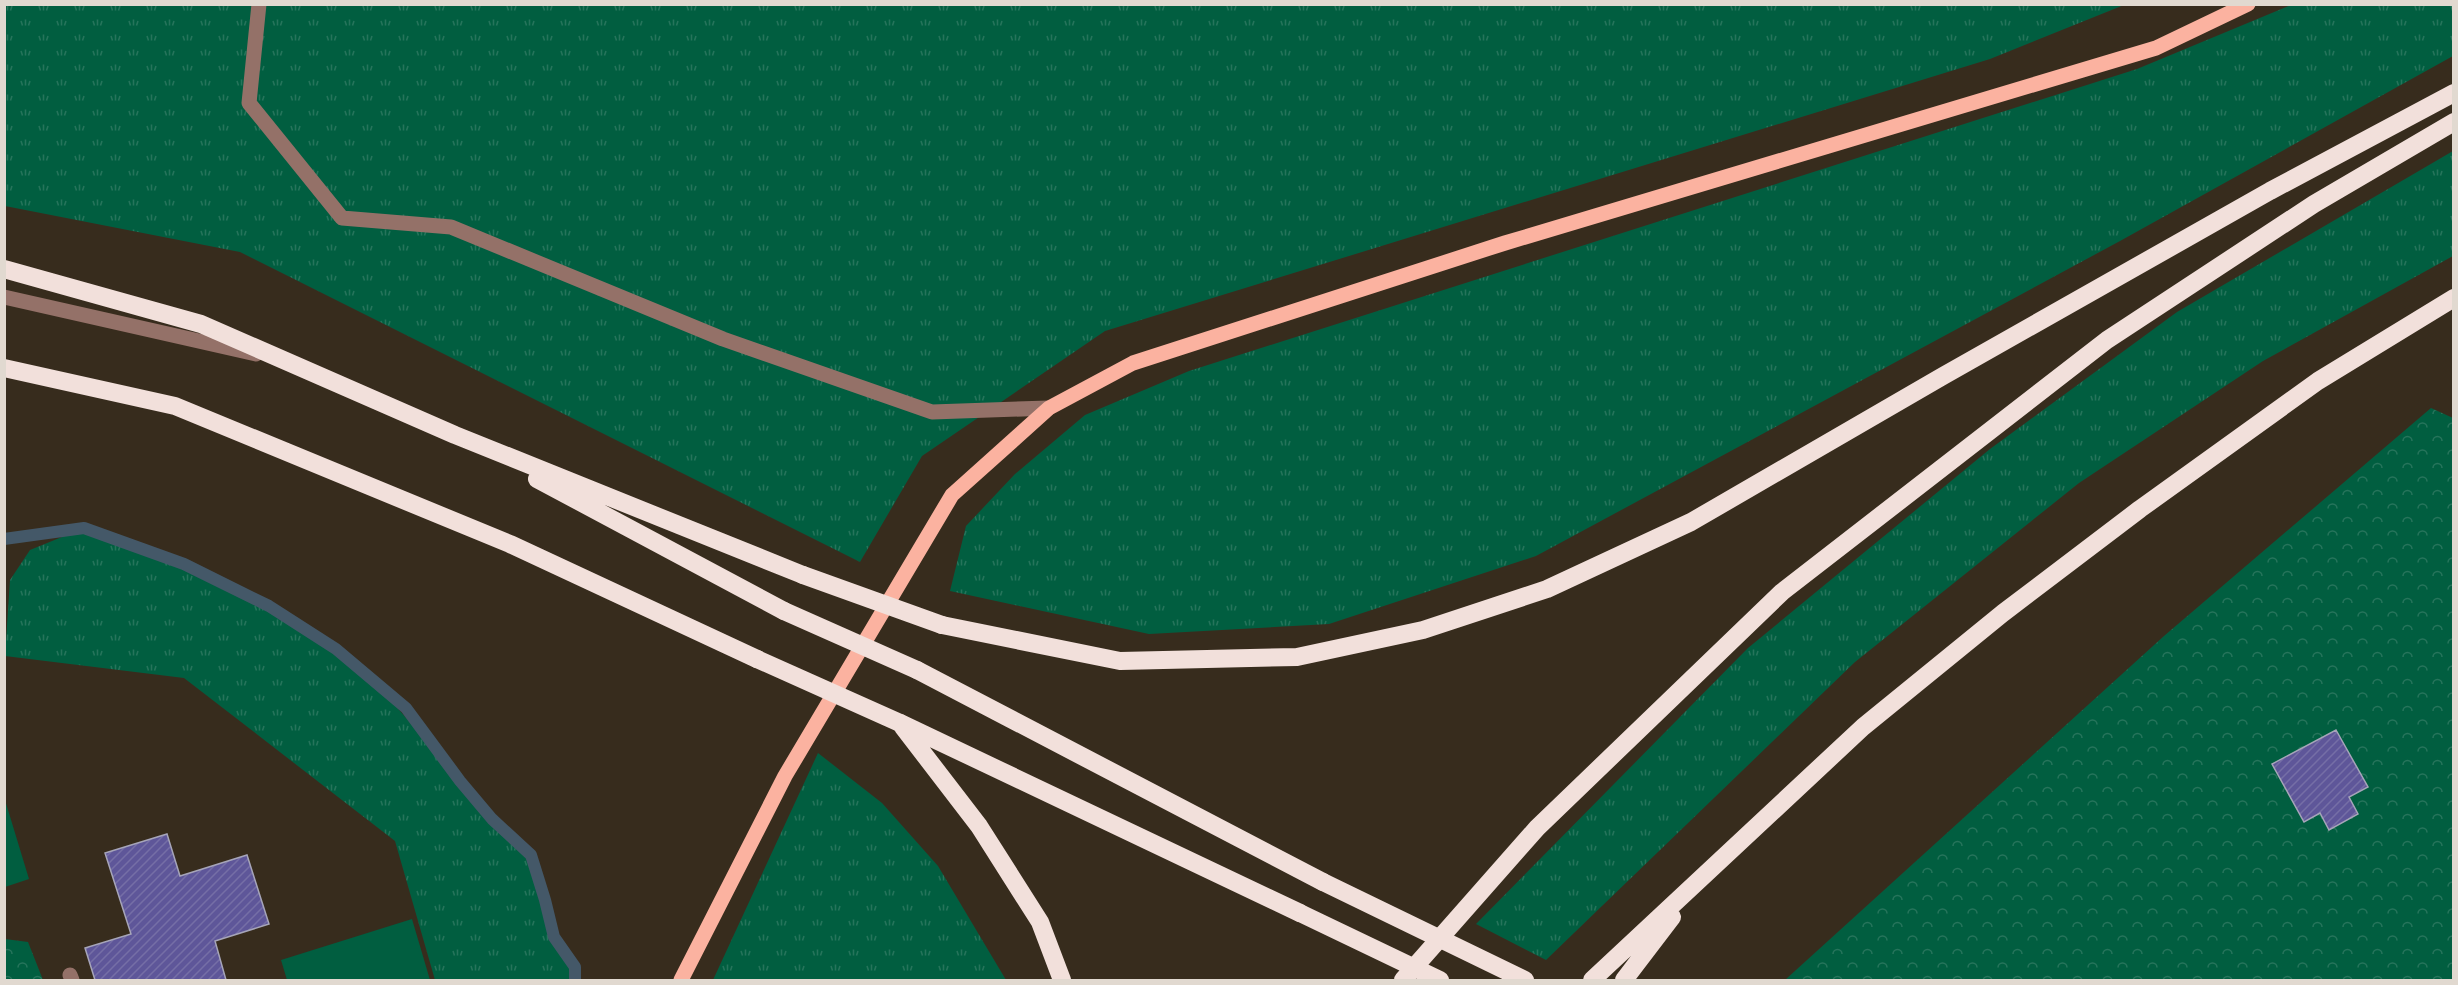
<svg xmlns="http://www.w3.org/2000/svg" width="2458" height="985" font-family="'Times New Roman',serif">
  <style>
    .grass { fill: url(#grass-tufts) }
    .forest { fill: url(#forest-crowns) }
    .pitch { fill: #015e40 }
    .lines { fill: none; stroke-linecap: round; stroke-linejoin: round }
    .stream { stroke: #445868; stroke-width: 12 }
    .building { fill: url(#building-hatch); stroke: #a6a5b9; stroke-width: 1.5 }
    .minor { stroke: #947168; stroke-width: 15 }
    .major { stroke: #fbb2a0; stroke-width: 15 }
    .highway { stroke: #f2e0db; stroke-width: 18 }
    .highway-bridge { stroke: #f2e0db; stroke-width: 18 }
  </style>
  <defs>
    <pattern id="grass-tufts" width="24" height="20" patternUnits="userSpaceOnUse" patternTransform="scale(1.5)"><rect width="24" height="20" fill="#015e40"/><path d="M3 7l-1-3M5 7V3M7 7l1-3M15 17l-1-3M17 17v-4M19 17l1-3" fill="none" stroke="#26745b"/></pattern>
    <pattern id="forest-crowns" width="20" height="18" patternUnits="userSpaceOnUse" patternTransform="scale(1.5)"><rect width="20" height="18" fill="#015e40"/><path d="M2 6a3 3 0 1 1 6 0M12 15a3 3 0 1 1 6 0" fill="none" stroke="#26745b"/></pattern>
    <pattern id="building-hatch" width="6" height="6" patternUnits="userSpaceOnUse" patternTransform="scale(1.5)"><rect width="6" height="6" fill="#5e5699"/><path d="M-1 1l2-2M0 6l6-6M5 7l2-2" fill="none" stroke="#756ea6"/></pattern>
  </defs>
  <rect width="100%" height="100%" fill="#372c1d"/>
  <path class="grass" d="M4,5H2124L1990,59L1105,331L922,456L860,562L240,252L5,206Z
    M2291,5H2453V56L2120,241L1536,556L1329,624L1149,634L950,591L966,526L1015,474L1085,415L1189,371L2137,69Z
    M2453,151V256L2263,361L2079,483L1855,662L1546,960L1476,924L1748,648L1990,449L2177,312Z
    M84,528L138,547L227,585L302,628L376,683L486,811L531,855L553,937L575,967L569,980H435L395,841L184,678L5,656L10,580L30,550Z
    M818,753L882,803L938,866L1006,980H713Z"/>
  <path class="forest" d="M2431,408L2453,418V980H1785L2164,636Z
    M5,939L28,942L43,980H5Z"/>
  <path class="pitch" d="M5,800L29,879L5,887H4Z
    M412,919L430,980H287L281,960Z"/>
  <g class="lines">
    <path class="stream" d="M4,539L84,528L184,564L269,606L336,649L406,708L460,781L492,819L531,855L545,900L554,937L575,967V980"/>
  </g>
  <path class="building" d="M2336,730L2368,787L2349,797L2358,814L2329,830L2320,813L2304,822L2272,764Z
    M167,834L180,876L247,855L269,924L215,941L226,980H95L85,948L131,934L105,853Z"/>
  <g class="lines">
    <path class="minor" d="M259,4L249,103L342,218L451,227L723,339L932,412L1049,408
      M4,297L256,354
      M70,975L72,980"/>
    <path class="major" d="M681,980L785,776L952,495L1049,408L1133,363L1505,243L2156,48L2248,4"/>
    <path class="highway" d="M4,269L201,324L455,435L803,575
      M4,368L175,406L510,544L757,659
      M537,479L784,611
      M942,625L1120,661L1297,657L1423,630L1547,589L1691,522L1943,376L2270,191L2454,93
      M917,670L1323,882
      M900,723L1300,913
      M903,727L979,826L1040,922L1062,980
      M1403,980L1537,828L1782,592L2107,340L2314,204L2454,122
      M1592,980L1863,727L2003,613L2140,509L2318,381L2454,298
      M1624,980L1672,917"/>
    <path class="highway-bridge" d="M803,575L942,625
      M784,611L917,670
      M757,659L900,723
      M1323,882L1525,980
      M1300,913L1440,980"/>
  </g>
  <rect width="2458" height="985" fill="none" stroke="#e1d9d0" stroke-width="12"/>
</svg>
